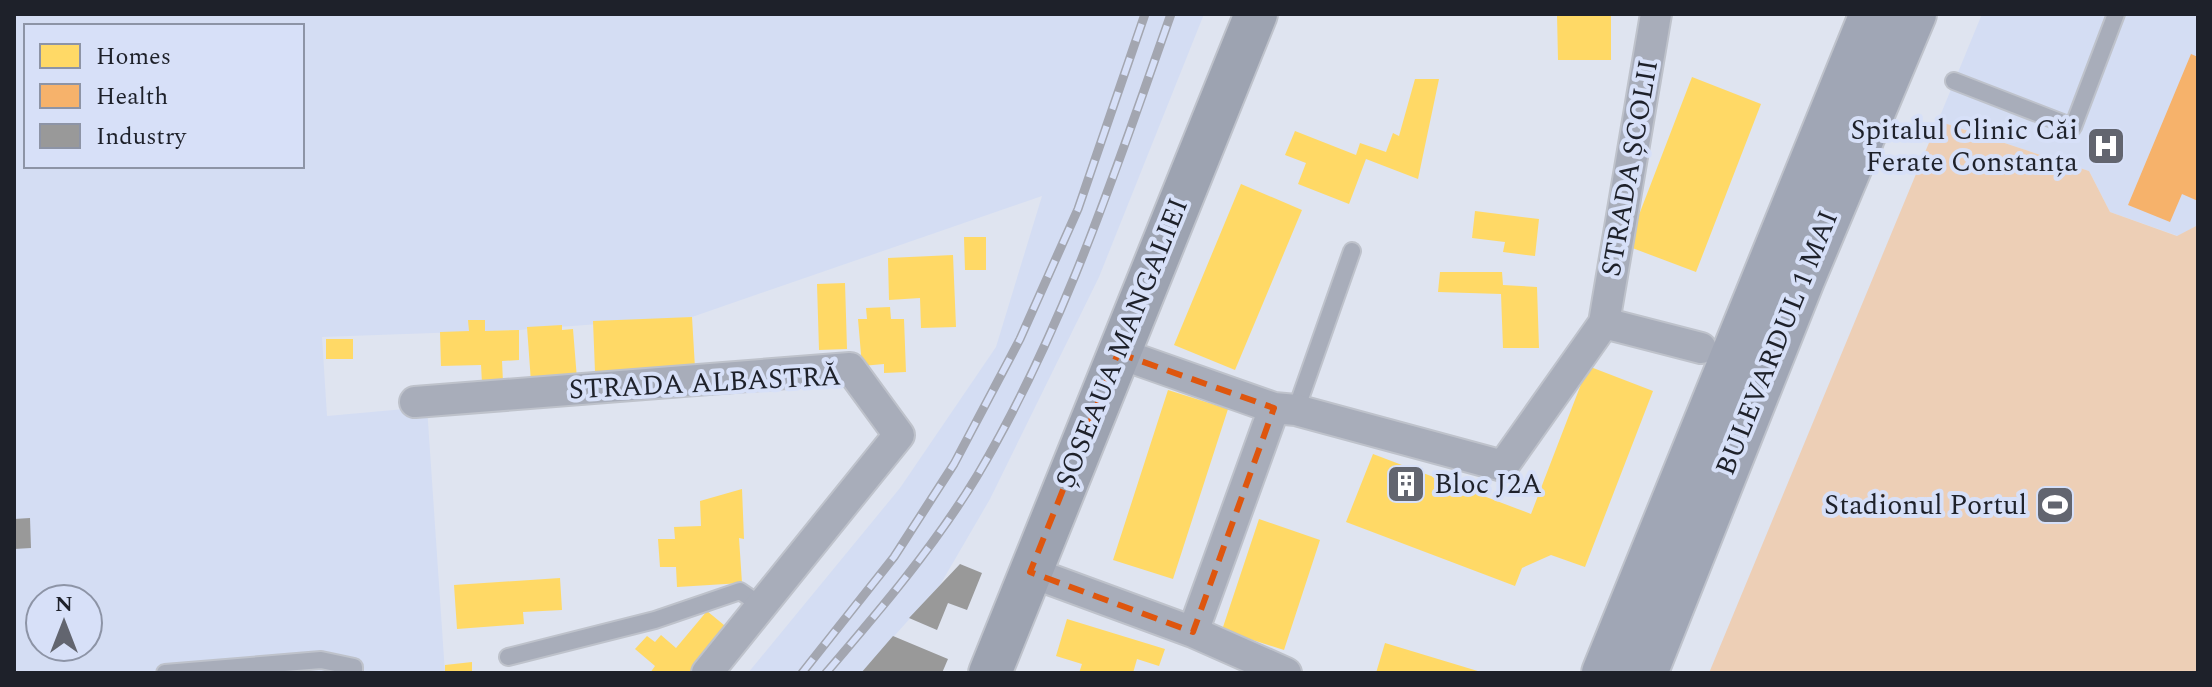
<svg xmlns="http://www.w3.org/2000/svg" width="2212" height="687" font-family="Spectral,serif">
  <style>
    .built { fill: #d4ddf3; fill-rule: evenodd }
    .green { fill: #edcfb6 }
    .homes { fill: #ffd966 }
    .health { fill: #f6b26b }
    .industry { fill: #999 }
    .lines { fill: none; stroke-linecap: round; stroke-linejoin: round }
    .lane-casing { stroke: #bec2cb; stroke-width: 20 }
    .street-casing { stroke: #bec2cb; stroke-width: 34 }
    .secondary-casing { stroke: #bec2cb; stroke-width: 46 }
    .primary-casing { stroke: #bec2cb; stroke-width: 48 }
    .lane { stroke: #a8adba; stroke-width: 16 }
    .street { stroke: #a8adba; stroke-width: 30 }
    .secondary { stroke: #9da3b1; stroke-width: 42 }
    .primary { stroke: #a0a6b5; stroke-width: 44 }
    .rail-casing { stroke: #a3a6b0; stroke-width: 9 }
    .rail { stroke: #d7e0f8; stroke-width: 6; stroke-dasharray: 18; stroke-linecap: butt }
    .marked { fill: none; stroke: #de560e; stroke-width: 6; stroke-dasharray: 16 10; stroke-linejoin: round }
    .labels { text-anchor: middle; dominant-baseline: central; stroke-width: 8; stroke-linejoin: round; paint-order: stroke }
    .poi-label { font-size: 28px; fill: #1e212a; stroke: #d7e0f8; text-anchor: end }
    .street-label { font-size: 28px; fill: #1e212a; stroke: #d7e0f8 }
  </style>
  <rect width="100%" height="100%" fill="#dfe4f0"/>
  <path class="built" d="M14,14H1204L1099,277L990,499L940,585L861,673H748L900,488L996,347L1042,196L692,317L519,330L322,337L327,416L427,407L445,673H14ZM26,26H302V166H26ZM40,599H88V647H40Z
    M1982,14H2198V225L2178,236L2110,212L2089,171L1938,121Z"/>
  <path class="green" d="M1938,121L2089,171L2110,212L2177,236L2198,225V673H1709Z"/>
  <path class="homes" d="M1557,14H1611V60H1558Z
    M1692,77L1761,104L1696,272L1627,246Z
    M1415,79H1439L1418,179L1366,159L1349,204L1298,184L1306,163L1285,155L1295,131L1356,155L1360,143L1386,152L1393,133L1399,136Z
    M1241,184L1302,210L1235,370L1174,345Z
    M1475,211L1539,219L1535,256L1503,252L1505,242L1472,238Z
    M964,237H986V270H965Z
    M953,255L956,327L921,328L920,298L889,300L888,258Z
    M1440,272H1502L1503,285L1537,287L1539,348H1503L1501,294L1438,292Z
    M845,283L847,349L819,350L817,284Z
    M890,307L891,319H904L906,372L884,373V364L862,366L858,319H867L866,308Z
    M692,317L695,368L595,372L593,321Z
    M468,320H485V331L519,330V360L502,361L503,382L482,383L481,365L441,366L440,332L469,331Z
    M562,325V330L573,329L577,379L531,382L527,327Z
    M326,339H353V359H326Z
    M1588,366L1653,391L1585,567L1551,555L1522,568L1515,586L1346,522L1373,454L1531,514Z
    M1168,390L1228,409L1173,579L1113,560Z
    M742,489L744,539L739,538L742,583L677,587L676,567H660L658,539H675L674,527L701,526L700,501Z
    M1259,519L1320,540L1284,650L1222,630Z
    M560,578L562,610L523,612L524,624L457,629L454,585Z
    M707,611L730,630L694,673H650L655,666L635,649L647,636L655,642L661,635L676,648Z
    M1067,619L1165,649L1159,666L1137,659L1133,673H1079L1082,664L1056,656Z
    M1385,643L1481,672V673H1376Z
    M472,662V673H445V665Z"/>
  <path class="health" d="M2191,54L2198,57V201L2182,194L2170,222L2128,205Z"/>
  <path class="industry" d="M30,518L31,548L14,549V519Z
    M960,564L982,573L967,610L948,603L937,630L909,618Z
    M893,636L948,659L942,673H861Z"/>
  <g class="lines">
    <g class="lane-casing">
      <path id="lane" d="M1954,81L2073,127L2116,14
        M1296,410L1352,251
        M508,657L655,620L740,591L762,606
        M165,673L321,660L354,667V673"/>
    </g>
    <g class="street-casing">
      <path id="street" d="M1656,14L1604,323L1701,348
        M1118,353L1274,408L1296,410L1503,466L1604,323
        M415,402L850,368L899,435L707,673
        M1030,572L1193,632L1286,673
        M1193,632L1274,408"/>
    </g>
    <g class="secondary-casing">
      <path id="secondary" d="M990,673L1256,14"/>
    </g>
    <g class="primary-casing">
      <path id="primary" d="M1604,673L1872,14
        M1645,673L1802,280L1914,14"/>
    </g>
    <use href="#lane" class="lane"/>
    <use href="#street" class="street"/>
    <use href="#secondary" class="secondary"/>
    <use href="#primary" class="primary"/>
    <g class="rail-casing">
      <path id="rail" d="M802,673L894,557L954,464L1020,339L1078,209L1145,14
        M826,673C880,610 934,547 977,476C1063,331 1115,172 1171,14"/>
    </g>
    <use href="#rail" class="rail"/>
  </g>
  <path class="marked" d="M1118,353L1274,408L1193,632L1030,572Z"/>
  <defs>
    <g id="hospital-square" transform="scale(2)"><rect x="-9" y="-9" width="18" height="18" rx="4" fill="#62656f" stroke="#d7e0f8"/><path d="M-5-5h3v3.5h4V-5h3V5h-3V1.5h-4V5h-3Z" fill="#fff"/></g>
    <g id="building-square" transform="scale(2)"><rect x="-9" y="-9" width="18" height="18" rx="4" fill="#62656f" stroke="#d7e0f8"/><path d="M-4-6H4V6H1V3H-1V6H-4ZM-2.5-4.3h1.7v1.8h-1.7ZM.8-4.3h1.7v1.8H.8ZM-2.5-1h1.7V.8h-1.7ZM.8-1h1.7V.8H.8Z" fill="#fff"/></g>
    <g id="stadium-square" transform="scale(2)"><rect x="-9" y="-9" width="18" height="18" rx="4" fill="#62656f" stroke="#d7e0f8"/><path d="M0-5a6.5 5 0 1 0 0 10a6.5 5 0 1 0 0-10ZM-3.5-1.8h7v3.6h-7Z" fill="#fff"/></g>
  </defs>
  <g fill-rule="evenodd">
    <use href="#hospital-square" x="2106" y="146"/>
    <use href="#building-square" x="1406" y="484"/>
    <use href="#stadium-square" x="2055" y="505"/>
  </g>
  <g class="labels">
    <g class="poi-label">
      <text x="2078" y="130">Spitalul Clinic Căi<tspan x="2078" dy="32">Ferate Constanța</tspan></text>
      <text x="1434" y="484" text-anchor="start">Bloc J2A</text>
      <text x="2027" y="505">Stadionul Portul</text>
    </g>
    <g class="street-label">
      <text transform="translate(1630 168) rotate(-80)">STRADA ȘCOLII</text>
      <text transform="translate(1122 343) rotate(-68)">ȘOSEAUA MANGALIEI</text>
      <text transform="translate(1777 343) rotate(-68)">BULEVARDUL 1 MAI</text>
      <text transform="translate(705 383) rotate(-3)">STRADA ALBASTRĂ</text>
    </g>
  </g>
  <rect width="2212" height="687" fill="none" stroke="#1e212a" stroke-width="32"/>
  <rect x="24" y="24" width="280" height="144" fill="#d7e0f8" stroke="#8d94a6" stroke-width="2"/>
  <rect x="40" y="44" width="40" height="24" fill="#ffd966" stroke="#8d94a6" stroke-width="2"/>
  <text x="96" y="64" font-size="24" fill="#1e212a">Homes</text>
  <rect x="40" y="84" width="40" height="24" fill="#f6b26b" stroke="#8d94a6" stroke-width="2"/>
  <text x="96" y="104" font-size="24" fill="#1e212a">Health</text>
  <rect x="40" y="124" width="40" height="24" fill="#999999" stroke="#8d94a6" stroke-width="2"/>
  <text x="96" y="144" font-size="24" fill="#1e212a">Industry</text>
  <g transform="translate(64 623)"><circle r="38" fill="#d7e0f8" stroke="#8d94a6" stroke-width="2"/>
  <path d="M0-6L14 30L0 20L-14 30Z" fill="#62656f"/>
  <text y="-12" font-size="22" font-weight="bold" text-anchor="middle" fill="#1e212a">N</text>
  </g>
</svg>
